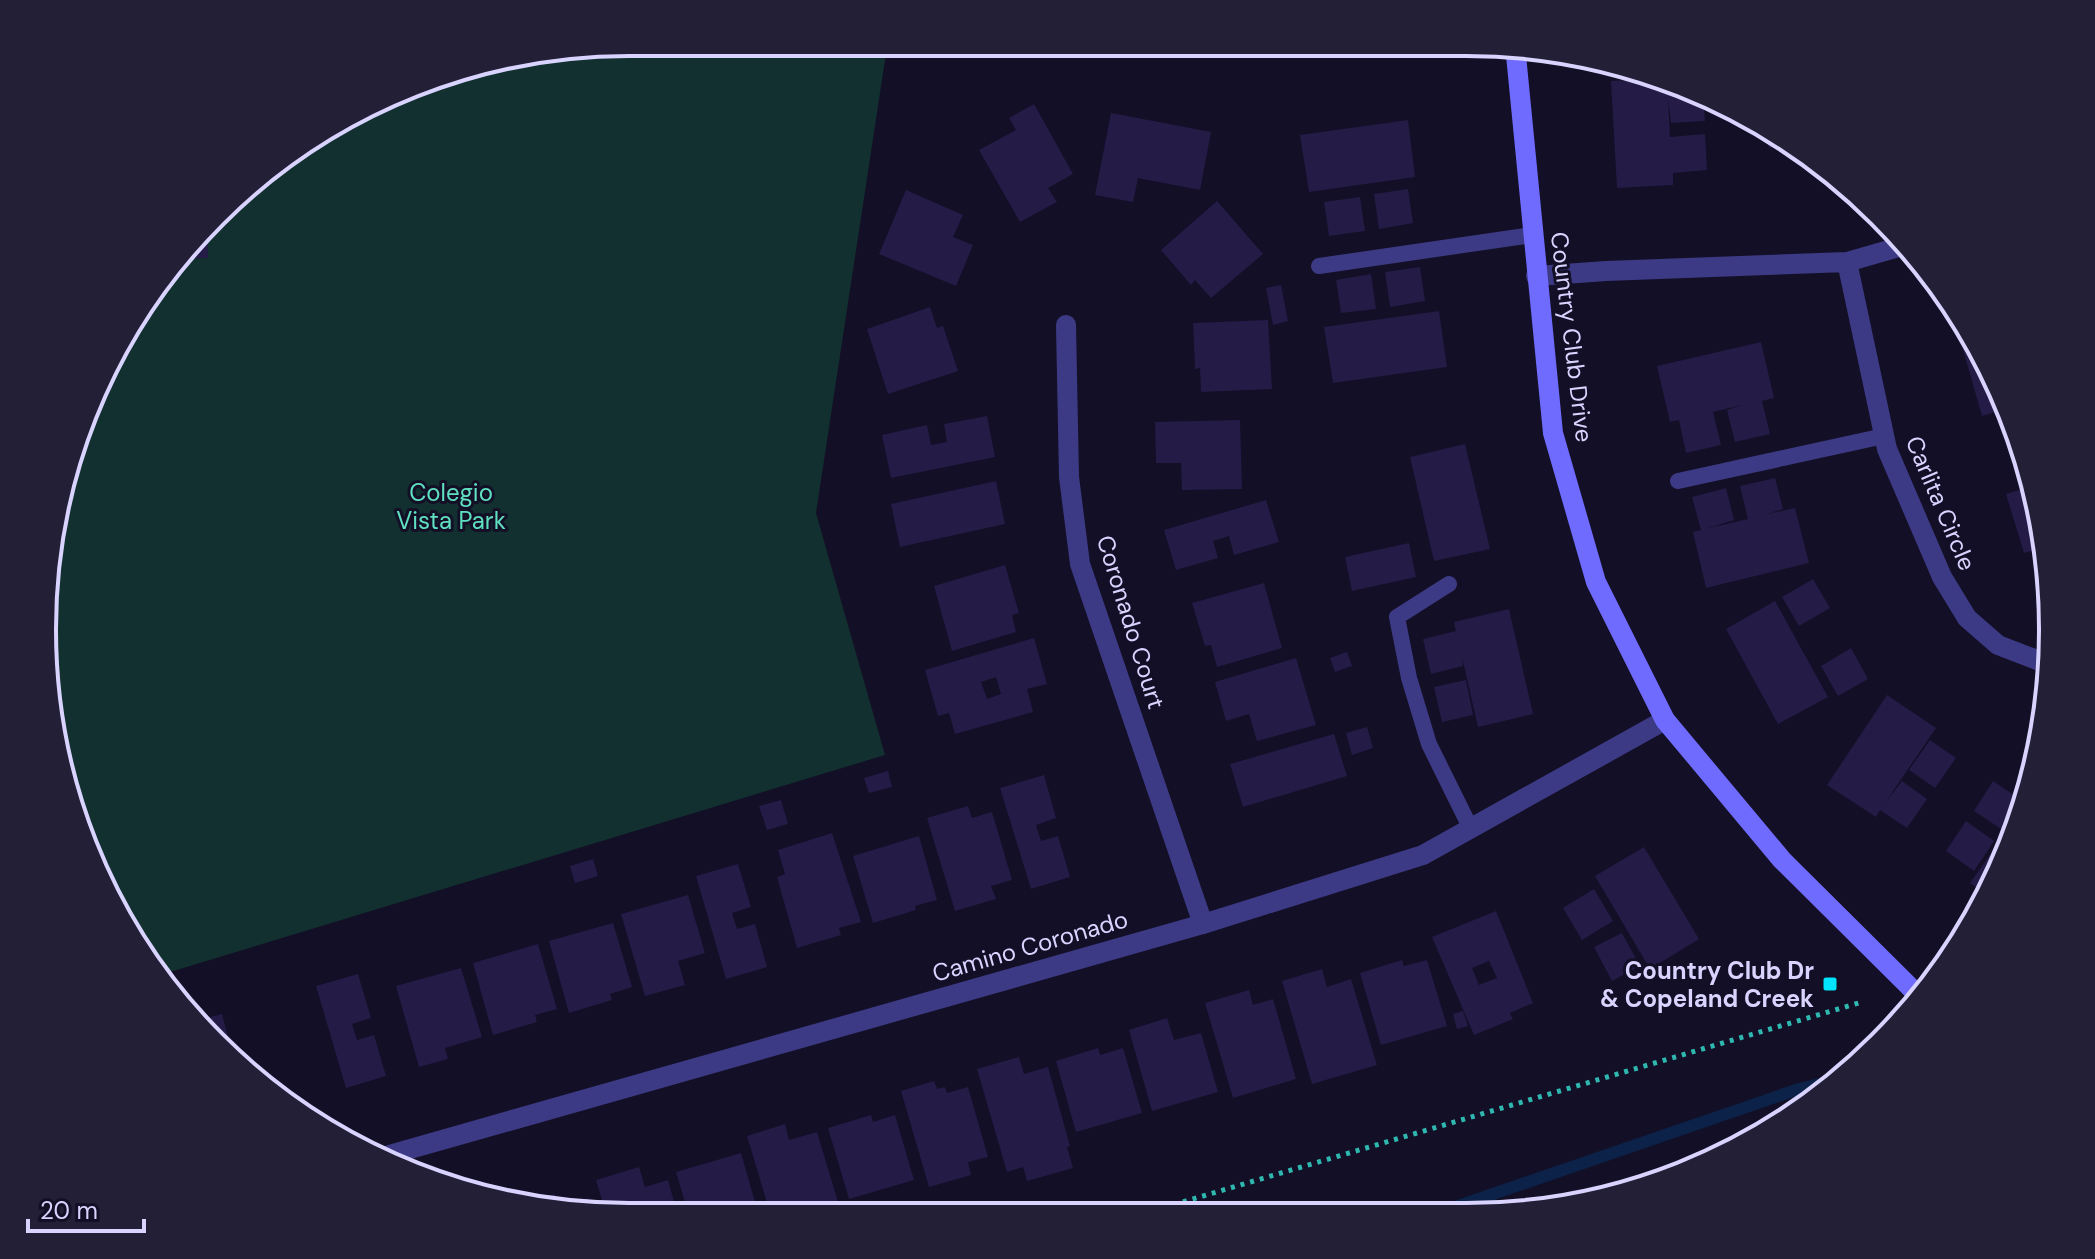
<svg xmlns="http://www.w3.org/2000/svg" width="2095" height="1259" font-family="'DM Sans',sans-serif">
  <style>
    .green { fill: #12302f }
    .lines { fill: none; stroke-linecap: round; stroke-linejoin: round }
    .stream { stroke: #0c2248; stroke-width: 12 }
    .building { fill: #241b47; fill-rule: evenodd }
    .path { stroke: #2fb8b0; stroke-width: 5; stroke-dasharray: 4 6; stroke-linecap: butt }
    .lane { stroke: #3d3a85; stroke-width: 16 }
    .street { stroke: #3d3a85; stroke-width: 20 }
    .secondary { stroke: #6f6bff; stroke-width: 20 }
    .poi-dot { fill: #00e5ff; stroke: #130f26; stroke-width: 3 }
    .labels { text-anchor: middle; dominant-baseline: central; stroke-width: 6; stroke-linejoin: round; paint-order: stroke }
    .street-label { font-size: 24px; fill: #d9d4ff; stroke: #130f26 }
    .park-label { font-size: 24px; fill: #5fe0c0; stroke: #130f26 }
    .poi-label { font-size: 24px; font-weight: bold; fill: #d9d4ff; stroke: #130f26; text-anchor: end }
    .rim { fill: none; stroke: #d9d4ff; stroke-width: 4 }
  </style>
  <rect width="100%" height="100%" fill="#130f26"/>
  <path class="green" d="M630,42H859L887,47L816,513L885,755L157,976L73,819L42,630L73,441L163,272L272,163L441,73Z"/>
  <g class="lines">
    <path class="stream" d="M1429,1216L1799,1089L1841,1079"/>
  </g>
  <path class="building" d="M1664,78L1667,88L1682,87L1703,97L1705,121L1671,123L1668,98L1670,137L1705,134L1707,170L1673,173V185L1617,188L1611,81Z
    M1034,104L1073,174L1048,188L1057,202L1020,222L979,150L1016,130L1009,118Z
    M1111,113L1211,132L1200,190L1138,178L1133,202L1095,195Z
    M1408,120L1415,177L1309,192L1300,135Z
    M1764,127L1792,141L1793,142L1769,148Z
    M1408,189L1413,223L1379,229L1374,194Z
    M906,190L963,215L953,237L973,245L956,286L879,254Z
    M1360,197L1365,231L1329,236L1324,202Z
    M1217,201L1263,254L1211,298L1195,280L1191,285L1161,250Z
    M207,229L208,258L176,259Z
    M1420,267L1425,301L1390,307L1385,272Z
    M1371,274L1376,309L1341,313L1336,280Z
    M1281,285L1288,321L1273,325L1266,288Z
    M930,307L937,328L943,326L958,371L888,394L867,329Z
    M1439,311L1447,367L1333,383L1324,327Z
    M1268,320L1272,389L1201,392L1200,368L1195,369L1193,323Z
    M1966,326L2008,405L2009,408L1982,416L1957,329Z
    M1761,342L1774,398L1762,401L1770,434L1735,442L1727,410L1742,405L1713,412L1721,445L1686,453L1679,420L1670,422L1657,366Z
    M987,416L995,457L891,478L882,435L927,425L931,445L947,442L944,424Z
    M1240,420L1242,489L1182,490L1181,463H1156L1155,422Z
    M1465,444L1490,549L1434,561L1410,457Z
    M1775,478L1783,509L1767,514L1795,508L1809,563L1706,588L1693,532L1701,530L1692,497L1726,488L1734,520L1709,528L1748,519L1740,486Z
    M996,481L1005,524L900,547L891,504Z
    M2033,486L2042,515L2045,547L2024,553L2006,494Z
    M1266,500L1279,542L1234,555L1229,536L1213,541L1218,558L1176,570L1164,530Z
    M1409,543L1416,577L1352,591L1345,557Z
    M1005,565L1019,613L1012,615L1016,632L952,651L934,586Z
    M1813,579L1830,608L1799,626L1782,597Z
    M1264,583L1282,648L1217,667L1211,645L1205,646L1192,603Z
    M1775,601L1828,697L1778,724L1726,629Z
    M1509,609L1533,714L1478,727L1462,657L1463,666L1431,674L1423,639L1456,631L1454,622Z
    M1034,638L1047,684L1027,689L1033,712L955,734L949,713L938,716L925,670ZM996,677L1001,694L987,699L981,682Z
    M1851,648L1868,679L1838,696L1821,666Z
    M1347,652L1352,666L1335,672L1330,658Z
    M1296,658L1316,725L1257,741L1249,714L1226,721L1215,682Z
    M1466,680L1473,715L1442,722L1434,687Z
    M1887,695L1936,728L1885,803L1902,781L1927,799L1907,828L1880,810L1876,817L1827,785Z
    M1367,727L1373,748L1352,755L1346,733Z
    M1334,734L1347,776L1243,807L1230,764Z
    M1930,740L1956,758L1935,788L1909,770Z
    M888,771L892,787L869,793L864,778Z
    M1044,775L1056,818L1036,825L1041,841L1058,836L1070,877L1031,889L1000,788Z
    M1993,781L2021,800L2001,829L1974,811Z
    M781,800L788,824L767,830L759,806Z
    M968,806L972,818L992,812L1012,880L991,886L996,899L955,911L927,818Z
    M2022,809L2008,855L1987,895L1970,883Z
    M1966,821L1994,841L1974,871L1946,851Z
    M832,833L861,922L839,928L841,935L797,948L777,877L785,874L778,850Z
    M919,836L937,900L915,906L916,910L873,923L853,856Z
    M1644,847L1699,939L1650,969L1595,876Z
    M593,859L598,876L575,883L570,866Z
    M738,864L751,907L732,913L737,929L755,924L767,967L726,979L696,876Z
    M1594,889L1613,921L1582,940L1563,908Z
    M688,895L705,953L678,961L685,985L645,996L621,914Z
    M1496,911L1533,1003L1510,1013L1513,1019L1474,1035L1432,937ZM1489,961L1497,978L1479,985L1472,968Z
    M613,923L632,987L610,994L612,1000L569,1013L549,941Z
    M1622,933L1640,966L1612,981L1594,947Z
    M538,944L557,1009L535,1015L537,1022L493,1035L473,963Z
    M1402,960L1404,966L1427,960L1447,1026L1381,1045L1360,973Z
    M461,968L482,1037L445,1048L448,1059L419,1067L396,986Z
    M1322,969L1327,987L1351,979L1377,1065L1312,1084L1282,981Z
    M358,974L371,1018L352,1024L357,1040L374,1035L386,1076L346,1088L316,986Z
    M1249,990L1253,1005L1273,999L1296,1079L1233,1098L1205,1003Z
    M1463,1011L1468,1026L1457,1029L1453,1014Z
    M222,1014L232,1052L199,1020Z
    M1167,1018L1174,1040L1201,1033L1218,1092L1152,1111L1129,1030Z
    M1098,1048L1100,1055L1123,1048L1142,1113L1076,1132L1056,1061Z
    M1019,1057L1024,1074L1048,1067L1070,1146L1067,1147L1073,1168L1027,1181L1023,1167L1007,1172L977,1069Z
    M934,1081L937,1089L945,1087L947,1093L968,1087L988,1157L968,1162L971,1175L929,1187L901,1091Z
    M871,1115L873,1122L895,1115L914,1180L849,1199L828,1128Z
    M785,1124L789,1140L817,1132L838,1202L817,1208L819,1216H771L747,1136Z
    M741,1153L759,1216H689L676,1172Z
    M639,1167L645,1187L668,1180L678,1216H607L596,1180Z
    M555,1194L556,1200L565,1198L567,1205L588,1198L594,1216L525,1203Z"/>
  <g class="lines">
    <path class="path" d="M1135,1216L1862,1002"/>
    <path class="lane" d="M1319,266L1532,235
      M1678,481L1884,436
      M1449,584L1397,617L1409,678L1429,744L1471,829"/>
    <path class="street" d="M1906,245L1847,262L1887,449L1942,577L1967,618L1998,645L2050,665
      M1536,276L1606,271L1847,262
      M1066,325L1069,477L1080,564L1203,924
      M382,1157L1203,924L1423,855L1665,720"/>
    <path class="secondary" d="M1515,45L1553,433L1596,582L1665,720L1782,860L1919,996"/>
  </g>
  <rect class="poi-dot" x="1822" y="976" width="16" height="16" rx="4"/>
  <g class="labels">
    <g class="street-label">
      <text transform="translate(1572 337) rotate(83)">Country Club Drive</text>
      <text transform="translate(1941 503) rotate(67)">Carlita Circle</text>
      <text transform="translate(1131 622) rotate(73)">Coronado Court</text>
      <text transform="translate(1030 946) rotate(-16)">Camino Coronado</text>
    </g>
    <g class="park-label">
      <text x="451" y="492">Colegio<tspan x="451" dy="28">Vista Park</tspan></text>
    </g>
    <g class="poi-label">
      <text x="1814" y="970">Country Club Dr<tspan x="1814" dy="28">&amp; Copeland Creek</tspan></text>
    </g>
  </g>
  <path d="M0 0H2095V1259H0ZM629 56H1466A573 573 0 0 1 2039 629V630A573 573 0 0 1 1466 1203H629A573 573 0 0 1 56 630V629A573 573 0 0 1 629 56Z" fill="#231f37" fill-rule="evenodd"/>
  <path class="rim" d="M629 56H1466A573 573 0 0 1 2039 629V630A573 573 0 0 1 1466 1203H629A573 573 0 0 1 56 630V629A573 573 0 0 1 629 56Z"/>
  <path d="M28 1219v12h116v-12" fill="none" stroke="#d9d4ff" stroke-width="4"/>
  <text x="40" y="1219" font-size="24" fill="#d9d4ff" stroke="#130f26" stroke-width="6" paint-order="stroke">20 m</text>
</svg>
